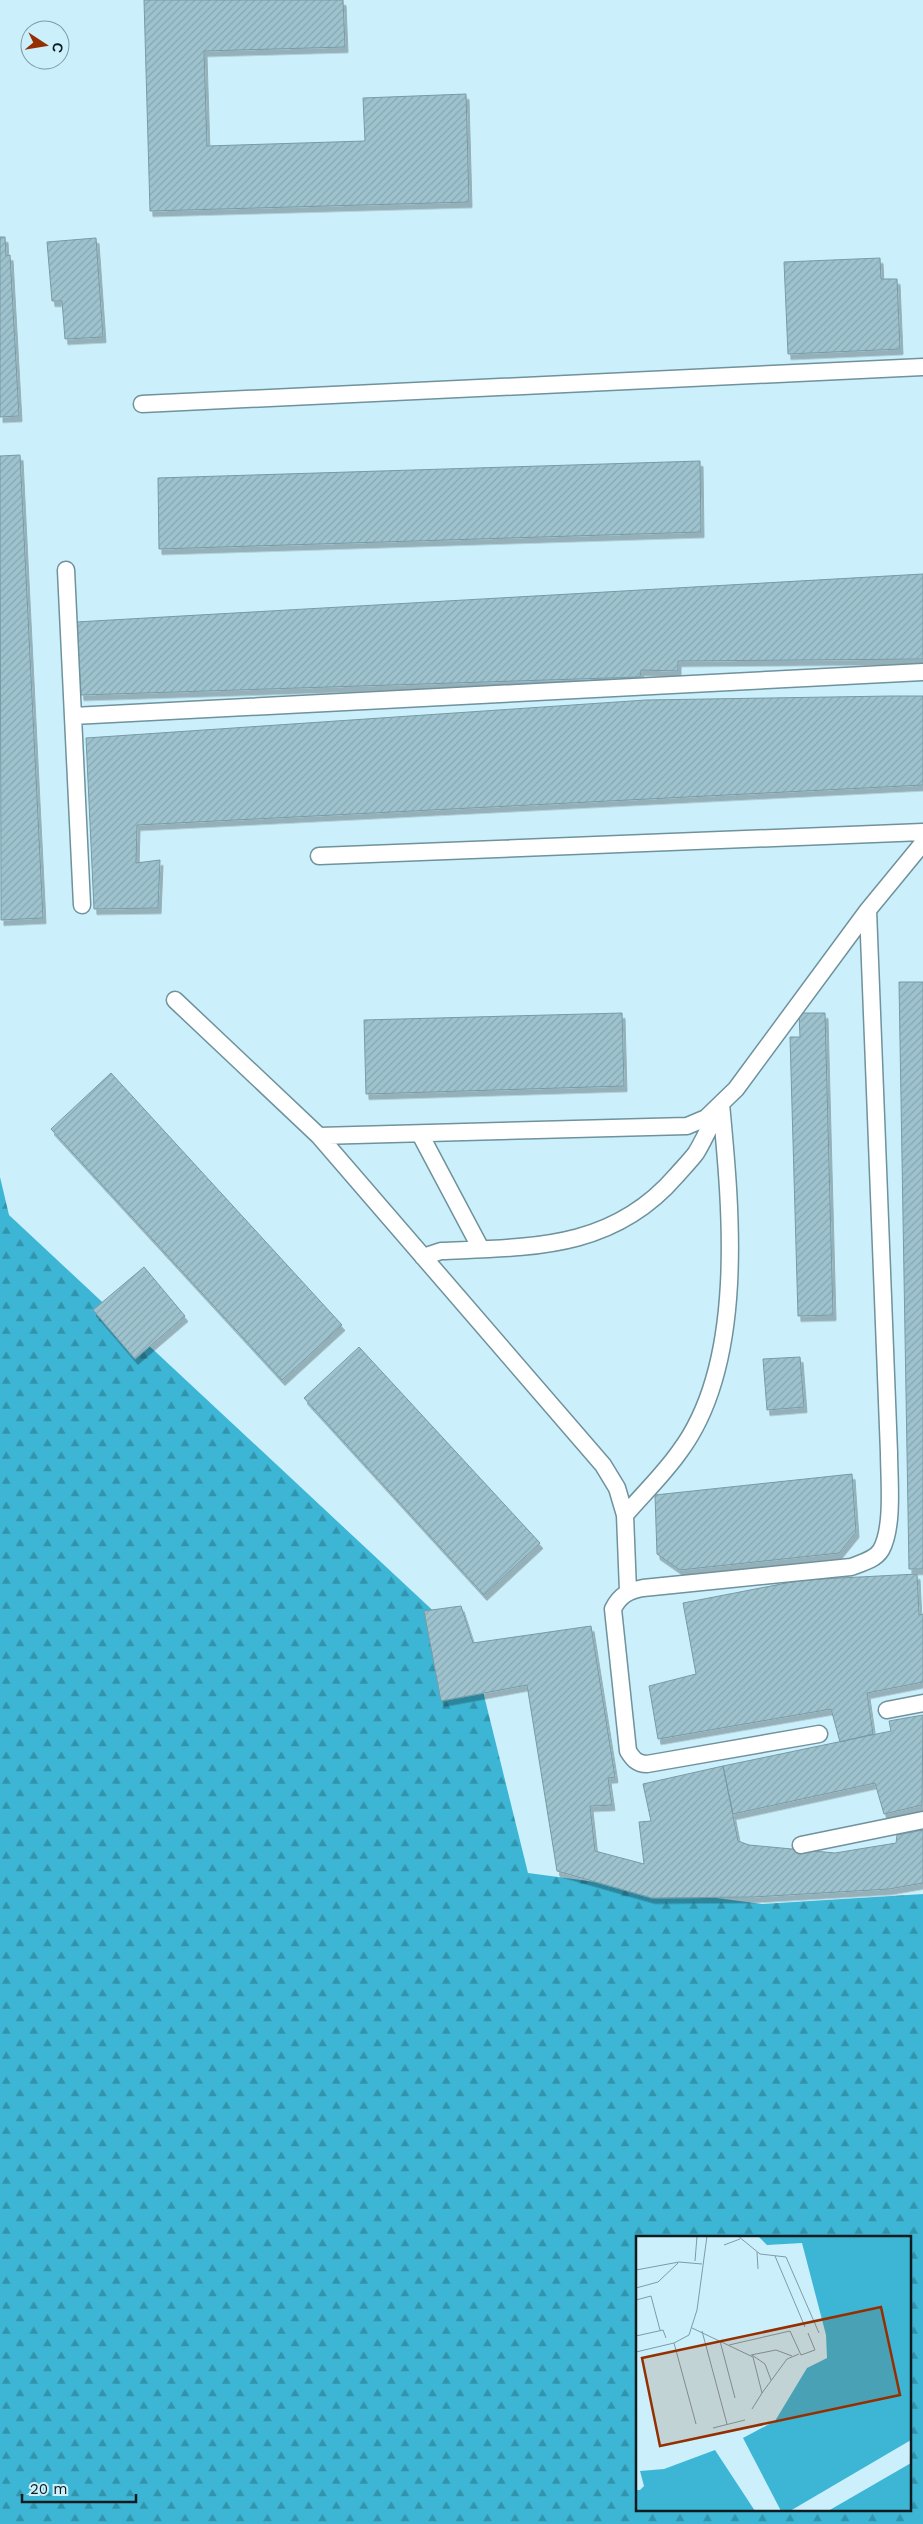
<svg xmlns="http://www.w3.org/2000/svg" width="923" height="2524" font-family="'Work Sans',sans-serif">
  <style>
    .forest { fill: url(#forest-firs); fill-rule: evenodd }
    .building { fill: url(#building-hatch); stroke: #789ba6; filter: url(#shadow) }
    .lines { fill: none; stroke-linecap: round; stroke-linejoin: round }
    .service-casing { stroke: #6f929c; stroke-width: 19 }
    .service { stroke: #fff; stroke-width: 16 }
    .inset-road { fill: none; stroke: #7f9ba4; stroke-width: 1 }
    .view { fill: #952f00; fill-opacity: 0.15; stroke: #952f00; stroke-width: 2.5 }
    .inset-edge { fill: none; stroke: #0e1c20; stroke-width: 2.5 }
  </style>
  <defs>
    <pattern id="forest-firs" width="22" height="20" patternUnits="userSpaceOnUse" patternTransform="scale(1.25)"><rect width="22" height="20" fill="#3db6d5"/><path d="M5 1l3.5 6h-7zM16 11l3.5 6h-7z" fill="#3293ac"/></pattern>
    <pattern id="building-hatch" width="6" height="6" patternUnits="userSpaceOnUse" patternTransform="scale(1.25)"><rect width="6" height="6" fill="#9ec3ce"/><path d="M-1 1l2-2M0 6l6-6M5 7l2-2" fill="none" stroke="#87a7b1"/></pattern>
    <filter id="shadow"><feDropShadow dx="3" dy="5.5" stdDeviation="0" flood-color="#0004"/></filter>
  </defs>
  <rect width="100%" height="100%" fill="#cbf0fc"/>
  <path class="forest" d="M0,1177L9,1215L472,1647L528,1873L762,1904L923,1894V2524H0ZM637,2238H909V2510H637Z"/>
  <path class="building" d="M144,0H343L345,47L204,51L207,146L365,141L363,98L466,94L469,202L150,211Z
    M0,237H5L6,256L10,255L19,416L0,417Z
    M96,238L103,337L65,339L62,301H52L47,242Z
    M880,258L881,279H897L900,349L788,354L784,262Z
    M20,455L43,918L1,920L0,456Z
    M700,461L701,532L159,549L158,478Z
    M923,574V659L678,661V671L641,670L640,677L81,695L76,622Z
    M891,696H923V785L137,825L136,863L160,860L158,908L94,909L86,738L646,700Z
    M899,982H923V1569H909Z
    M622,1013L624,1086L366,1094L364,1020Z
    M799,1013H825L833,1315L798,1316L790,1037H800Z
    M111,1073L342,1325L282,1380L51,1129Z
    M144,1267L185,1316L135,1359L93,1310Z
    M359,1347L540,1543L484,1595L304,1398Z
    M800,1357L804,1407L767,1410L763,1359Z
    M852,1474L856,1532L839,1553L680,1570L657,1554L655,1495Z
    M917,1574L919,1615L923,1614V1682L867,1693L873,1734L840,1742L831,1709L658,1739L649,1686L696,1674L683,1603L802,1580Z
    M461,1606L473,1643L591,1626L615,1777L608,1778L612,1805L590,1806L595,1851L644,1864L639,1822L651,1821L643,1784L723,1766L738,1841L749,1845L835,1853L896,1843L897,1835L923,1830V1883L889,1889L753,1897L652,1898L557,1871L527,1685L441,1701L424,1611Z
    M923,1715L922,1805L884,1814L875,1783L733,1814L723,1766L891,1731L889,1721Z"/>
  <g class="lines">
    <g class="service-casing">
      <path id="service" d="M142,404L923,367
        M66,570L82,905
        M73,716L923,672
        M319,856L923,832
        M175,1000L319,1136L687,1126L706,1118L736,1089L868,910L923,843
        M420,1134L481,1249
        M319,1136L603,1465L617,1488L625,1515L628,1591
        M423,1257L441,1251C531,1247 612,1250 676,1176C682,1169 690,1161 696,1153C704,1140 710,1126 717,1112
        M625,1515C643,1494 664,1474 680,1451C746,1362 731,1209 721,1104
        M887,1710L923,1703
        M819,1734L647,1764C637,1764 633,1759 628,1751L613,1609C620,1595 628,1591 643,1588L851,1567C861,1563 875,1560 881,1550C894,1527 889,1479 889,1453L868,910
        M801,1845L923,1820"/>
    </g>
    <use href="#service" class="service"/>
  </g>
  <g transform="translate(636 2236)">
    <rect width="275" height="275" fill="#cbf0fc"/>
    <path d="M122,0H275V204L154,275H145L107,202L139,185L171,132L191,122L190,99L166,7L131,9ZM79,214L119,275H0V254H4L8,250L4,235L28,233ZM275,227V275H192Z" fill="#3db6d5"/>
    <path class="inset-road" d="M102,0L124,18L150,21L183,97M88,9L104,3M121,16L122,33M139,20L169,91M59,25L61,0M0,34L43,26L66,28M0,52L22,46L42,27M0,64L15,60L24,94M56,92L117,121L126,157L116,173M66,95L91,188M0,100L27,94L30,102M84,105L99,162M38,107L60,188M93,109L154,95L165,119L179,114L172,97M0,116L38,107L53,99L61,74L71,0M115,119L140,114L156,120M116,119L129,128L135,144M126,157L151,123L163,118M77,192L109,184"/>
    <path class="view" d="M245,71L264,159L24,210L6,122Z"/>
    <rect width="275" height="275" class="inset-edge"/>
  </g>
  <g transform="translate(45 45) rotate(102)"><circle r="24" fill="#cbf0fc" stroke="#7f9ba4"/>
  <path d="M0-4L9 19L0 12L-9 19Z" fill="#952f00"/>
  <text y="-8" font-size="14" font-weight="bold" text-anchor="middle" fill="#0e1c20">С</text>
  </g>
  <path d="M22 2494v8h114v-8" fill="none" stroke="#0e1c20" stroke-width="2.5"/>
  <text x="30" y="2494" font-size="15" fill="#0e1c20" stroke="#cbf0fc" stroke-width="4" paint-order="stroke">20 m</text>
</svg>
